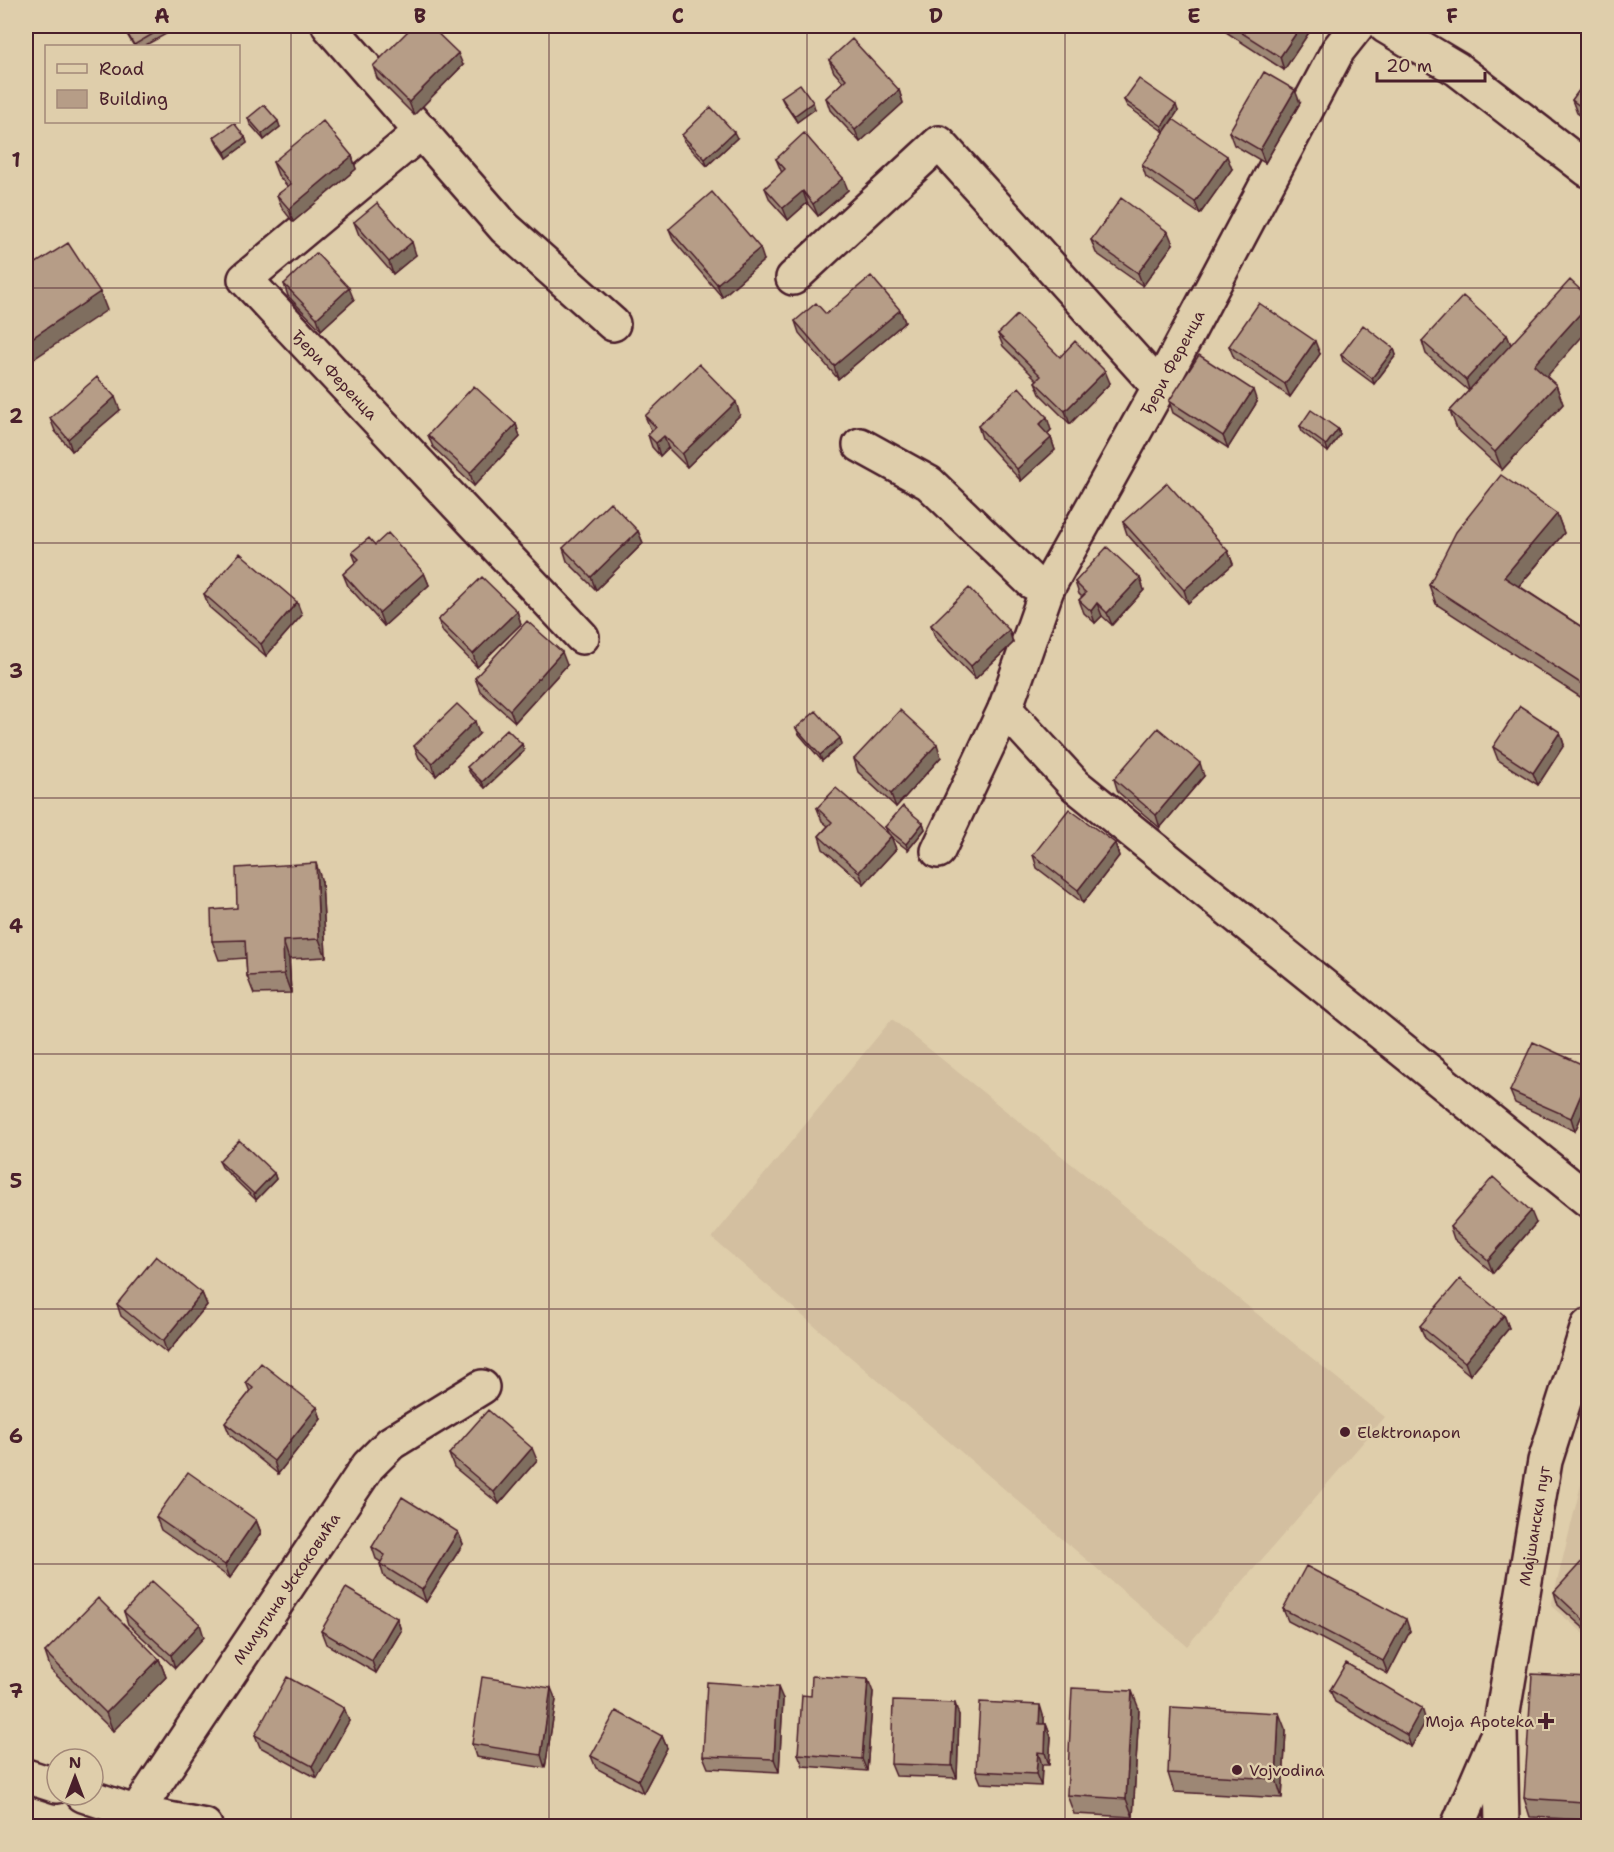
<svg xmlns="http://www.w3.org/2000/svg" width="1614" height="1852" font-family="'Shantell Sans',sans-serif">
  <style>
    .built { fill: #d3bfa0 }
    .lines { fill: none; stroke-linecap: round; stroke-linejoin: round }
    .minor-casing { stroke: #4a1f2b; stroke-width: 38 }
    .minor { stroke: #dfceab; stroke-width: 33 }
    .wall { fill: #9d8774; stroke: #4a1f2b; stroke-width: 1.5 }
    .shaded-wall { fill: #7f6e5e; stroke: #4a1f2b; stroke-width: 1.5 }
    .building { fill: #b69d87; stroke: #4a1f2b; stroke-width: 1.5 }
    .grid { fill: none; stroke: #4a1f2b; stroke-width: 1.5; stroke-opacity: 0.55 }
    .poi-dot { fill: #4a1f2b; stroke: #dfceab; stroke-width: 2 }
    .labels { text-anchor: middle; dominant-baseline: central; stroke-width: 5; stroke-linejoin: round; paint-order: stroke }
    .street-label { font-size: 16px; fill: #4a1f2b; stroke: #dfceab }
    .poi-label { font-size: 16px; fill: #4a1f2b; stroke: #dfceab; text-anchor: start }
    .neatline { fill: none; stroke: #4a1f2b; stroke-width: 2 }
    .grid-label { font-size: 20px; text-anchor: middle; font-weight: bold; fill: #4a1f2b }
  </style>
  <rect width="100%" height="100%" fill="#dfceab"/>
  <filter id="ink" filterUnits="userSpaceOnUse"><feTurbulence type="fractalNoise" baseFrequency=".0167" numOctaves="2"/><feDisplacementMap in="SourceGraphic" scale="12" xChannelSelector="R" yChannelSelector="G"/><feConvolveMatrix kernelMatrix="1 2 1 2 8 2 1 2 1" color-interpolation-filters="sRGB"/></filter>
  <g filter="url(#ink)">
    <path class="built" d="M892,1019L1385,1417L1187,1646L712,1238Z
      M1588,1456V1637L1551,1606Z"/>
    <g class="lines">
      <g class="minor-casing">
        <g id="minor">
          <path d="M329,26L505,228L613,324"/>
          <path d="M1385,26L1457,69L1588,170"/>
          <path id="s1" d="M422,131L245,279L582,637"/>
          <path d="M793,278L939,143L1159,387"/>
          <path d="M860,445L929,483L1032,582L1047,589"/>
          <path d="M1005,709L1075,785L1588,1200"/>
          <path id="s2" d="M938,851L1005,709L1047,589L1161,384L1338,50L1357,26"/>
          <path d="M26,1776L57,1786"/>
          <path d="M83,1795L137,1813L205,1826"/>
          <path id="s3" d="M127,1826L368,1466L391,1443L482,1387"/>
          <path d="M1458,1826L1495,1740"/>
          <path id="s4" d="M1502,1826L1500,1730L1545,1461L1588,1326"/>
        </g>
      </g>
      <use href="#minor" class="minor"/>
    </g>
    <path class="wall" d="M122,26H165L168,33L144,46H134Z
      M1224,26H1308L1310,31L1284,70L1226,32Z
      M829,60L899,90L903,103L860,142L830,110L826,98L843,82L834,72Z
      M463,65L414,115L377,78L373,66Z
      M1588,78V121L1577,113L1572,100Z
      M781,97L815,109L797,122L784,103Z
      M1124,100L1178,111L1164,132L1127,106Z
      M1300,103L1265,163L1234,145L1229,132Z
      M248,118L280,127L264,140L250,124Z
      M682,135L737,138L707,166L684,141Z
      M214,137H245L247,143L227,158L217,143Z
      M352,156L356,169L293,222L282,208L277,195L288,187L278,175L273,162Z
      M776,159L848,190L818,216L807,203L788,220L770,200L765,188L782,173Z
      M1142,165L1232,169L1200,214L1146,177Z
      M354,222L416,255L393,274L359,235Z
      M669,229L764,260L722,297L674,241Z
      M1091,240L1173,244L1143,286L1096,253Z
      M284,284L354,300L321,330L288,296Z
      M900,310L905,322L838,379L799,333L795,321L826,314Z
      M998,334L1110,383L1070,424L1040,394L1035,382L1037,380L1003,346Z
      M1507,335L1511,345L1556,385L1563,404L1502,470L1457,429L1450,411L1469,391L1426,354L1422,341Z
      M1229,346L1320,354L1290,397L1234,358Z
      M1394,349L1396,355L1374,384L1343,361L1341,355Z
      M1169,401L1257,402L1228,448L1173,413Z
      M120,410L72,451L55,431L50,418Z
      M740,415L687,467L668,448L660,456L652,447L648,435L652,431L650,428L645,416Z
      M516,424L520,437L474,486L433,447L428,435Z
      M978,426L1051,430L1047,434L1051,438L1055,450L1021,481L982,438Z
      M1300,426L1338,429L1340,435L1328,452L1302,432Z
      M1557,514L1564,533L1519,586L1588,631V702L1436,604L1429,585Z
      M1123,522L1228,551L1233,564L1188,603L1127,534Z
      M638,531L643,543L596,590L567,561L563,548Z
      M375,545L424,573L429,585L384,626L348,586L343,574L356,562L352,552Z
      M1140,578L1144,590L1112,625L1102,616L1095,623L1084,613L1079,600L1082,597L1079,594L1075,582Z
      M204,594L302,615L266,656L209,607Z
      M517,611L521,624L477,667L443,632L438,620Z
      M931,625L1009,630L1013,643L975,679L935,637Z
      M567,665L515,722L480,691L475,678Z
      M796,728L840,738L842,744L822,761L799,734Z
      M1560,732L1564,745L1538,785L1498,760L1493,747Z
      M479,734L436,776L419,758L414,746Z
      M522,744L524,751L485,788L470,773L467,767Z
      M941,757L896,807L858,772L854,759Z
      M1204,776L1160,828L1118,792L1114,779Z
      M817,808L888,833L885,827L923,823L925,829L908,850L891,837L896,849L864,884L823,849L819,836L828,826L822,821Z
      M1115,843L1119,856L1083,903L1037,868L1033,855Z
      M322,882L326,957L289,959L291,993L254,994L247,976L246,958L219,960L212,941L237,908Z
      M1588,1067V1101L1575,1131L1515,1103L1510,1091Z
      M219,1161L274,1173L276,1179L256,1200L222,1167Z
      M1536,1223L1493,1273L1454,1239L1450,1227Z
      M202,1293L207,1305L167,1353L121,1316L117,1304Z
      M1504,1315L1509,1328L1470,1375L1425,1338L1420,1326Z
      M246,1382L317,1407L321,1419L278,1474L230,1435L225,1423L250,1392Z
      M449,1454L537,1460L499,1504L454,1467Z
      M156,1517L256,1520L261,1533L230,1578L161,1530Z
      M458,1532L463,1544L426,1602L384,1577L380,1564L381,1562L376,1559L372,1547Z
      M1588,1560V1632L1558,1605L1554,1592Z
      M1283,1609L1410,1631L1388,1674L1288,1621Z
      M124,1612L204,1637L175,1668L128,1624Z
      M397,1618L401,1631L376,1673L326,1644L321,1631Z
      M45,1652L159,1659L166,1677L113,1731L51,1670Z
      M1588,1677V1820L1530,1817L1524,1798Z
      M1330,1690L1426,1721L1411,1747L1335,1702Z
      M873,1692L867,1771L803,1766L798,1754L811,1696Z
      M783,1699L779,1772L708,1768L703,1756Z
      M556,1700L545,1768L476,1757L472,1744Z
      M344,1708L349,1721L317,1778L260,1747L255,1735Z
      M1139,1709L1133,1817L1074,1814L1067,1795Z
      M959,1715L957,1778L896,1776L891,1764Z
      M1044,1718V1724H1046L1051,1737L1049,1765H1042L1041,1786L981,1783L976,1771Z
      M1286,1731L1282,1798L1174,1792L1168,1773Z
      M662,1736L667,1748L643,1793L596,1768L591,1756Z"/>
    <path class="shaded-wall" d="M1301,26H1308L1310,31L1284,70L1280,57Z
      M458,53L463,65L414,115L409,102Z
      M899,90L903,103L860,142L855,130Z
      M1295,90L1300,103L1265,163L1260,150Z
      M813,102L815,109L797,122L794,116Z
      M1176,105L1178,111L1164,132L1162,126Z
      M278,121L280,127L264,140L262,134Z
      M734,132L737,138L707,166L705,159Z
      M245,137L247,143L227,158L225,152Z
      M352,156L356,169L293,222L289,209Z
      M1227,156L1232,169L1200,214L1195,202Z
      M843,178L848,190L818,216L813,204Z
      M803,191L807,203L788,220L783,208Z
      M1168,232L1173,244L1143,286L1138,273Z
      M412,242L416,255L393,274L389,262Z
      M760,248L764,260L722,297L717,284Z
      M349,288L354,300L321,330L317,318Z
      M100,292L107,310L26,364V342Z
      M1588,305V330L1541,383L1534,365Z
      M900,310L905,322L838,379L834,366Z
      M1507,335L1512,347L1470,393L1466,380Z
      M1315,341L1320,354L1290,397L1285,384Z
      M1394,349L1396,355L1374,384L1372,378Z
      M1105,371L1110,383L1070,424L1065,411Z
      M1556,385L1563,404L1502,470L1495,452Z
      M1253,390L1257,402L1228,448L1223,436Z
      M115,397L120,410L72,451L68,439Z
      M736,402L740,415L687,467L682,454Z
      M1047,417L1051,430L1043,438L1039,425Z
      M516,424L520,437L474,486L470,473Z
      M1338,429L1340,435L1328,452L1326,445Z
      M664,436L668,448L660,456L656,443Z
      M1051,438L1055,450L1021,481L1017,469Z
      M1557,514L1564,533L1511,595L1504,577Z
      M638,531L643,543L596,590L591,577Z
      M1228,551L1233,564L1188,603L1184,590Z
      M424,573L429,585L384,626L379,613Z
      M1140,578L1144,590L1112,625L1107,613Z
      M297,602L302,615L266,656L261,644Z
      M1097,603L1102,616L1095,623L1091,611Z
      M517,611L521,624L477,667L473,654Z
      M1009,630L1013,643L975,679L971,666Z
      M562,652L567,665L515,722L510,710Z
      M475,721L479,734L436,776L432,763Z
      M1560,732L1564,745L1538,785L1533,773Z
      M840,738L842,744L822,761L820,755Z
      M522,744L524,751L485,788L482,782Z
      M937,744L941,757L896,807L891,794Z
      M1200,763L1204,776L1160,828L1156,815Z
      M923,823L925,829L908,850L906,844Z
      M891,836L896,849L864,884L859,872Z
      M1115,843L1119,856L1083,903L1078,890Z
      M316,863L322,882L326,957L319,939Z
      M283,941L289,959L291,993L284,974Z
      M1588,1078V1101L1575,1131L1571,1118Z
      M274,1173L276,1179L256,1200L254,1194Z
      M1531,1211L1536,1223L1493,1273L1488,1260Z
      M202,1293L207,1305L167,1353L163,1341Z
      M1504,1315L1509,1328L1470,1375L1465,1362Z
      M317,1407L321,1419L278,1474L274,1461Z
      M532,1448L537,1460L499,1504L494,1492Z
      M256,1520L261,1533L230,1578L225,1565Z
      M458,1532L463,1544L426,1602L422,1590Z
      M397,1618L401,1631L376,1673L372,1661Z
      M1406,1619L1410,1631L1388,1674L1383,1661Z
      M200,1624L204,1637L175,1668L171,1655Z
      M159,1659L166,1677L113,1731L106,1713Z
      M868,1679L873,1692L867,1771L862,1759Z
      M778,1687L783,1699L779,1772L774,1759Z
      M551,1688L556,1700L545,1768L541,1755Z
      M1132,1691L1139,1709L1133,1817L1126,1799Z
      M955,1703L959,1715L957,1778L952,1766Z
      M1040,1705L1044,1718V1737L1039,1724Z
      M344,1708L349,1721L317,1778L312,1766Z
      M1422,1708L1426,1721L1411,1747L1407,1735Z
      M1279,1713L1286,1731L1282,1798L1276,1779Z
      M1588,1713V1817L1583,1802Z
      M1046,1724L1051,1737L1049,1765L1045,1753Z
      M662,1736L667,1748L643,1793L638,1780Z
      M1038,1752L1042,1765L1041,1786L1036,1774Z"/>
    <path class="building" d="M123,26H165V27L134,45Z
      M413,26H430L458,53L409,102L373,66Z
      M1231,26H1301L1280,57Z
      M852,39L899,90L855,130L826,98L846,79L829,60Z
      M1264,72L1295,90L1260,150L1229,132Z
      M1588,78V112L1572,100Z
      M1139,79L1176,105L1162,126L1124,100Z
      M800,84L813,102L794,116L781,97Z
      M264,105L278,121L262,134L248,118Z
      M711,107L734,132L705,159L682,135Z
      M1173,119L1227,156L1195,202L1142,165Z
      M323,121L352,156L289,209L277,195L291,184L273,162Z
      M234,123L245,137L225,152L214,137Z
      M804,133L843,178L813,204L803,191L783,208L765,188L785,169L776,159Z
      M712,192L760,248L717,284L669,229Z
      M1121,198L1168,232L1138,273L1091,240Z
      M377,203L412,242L389,262L354,222Z
      M68,243L100,292L26,342V260L30,267Z
      M316,253L349,288L317,318L284,284Z
      M871,276L900,310L834,366L795,321L816,303L826,314Z
      M1570,280L1588,297V305L1534,365L1556,385L1495,452L1450,411Z
      M1463,296L1507,335L1466,380L1422,341Z
      M1259,303L1315,341L1285,384L1229,346Z
      M1017,315L1060,357L1075,341L1105,371L1065,411L1035,382L1041,376L998,334Z
      M1363,325L1394,349L1372,378L1341,355Z
      M1199,355L1253,390L1223,436L1169,401Z
      M699,364L736,402L682,454L664,436L656,443L648,435L656,427L645,416Z
      M97,377L115,397L68,439L50,418Z
      M474,386L516,424L470,473L428,435Z
      M1019,387L1047,417L1039,425L1051,438L1017,469L978,426Z
      M1311,410L1338,429L1326,445L1300,426Z
      M1501,475L1557,514L1504,577L1588,631V688L1429,585L1456,532Z
      M1167,483L1228,551L1184,590L1123,522Z
      M610,502L638,531L591,577L563,548Z
      M388,533L424,573L379,613L343,574L359,559L352,552L369,538L375,545Z
      M1107,547L1140,578L1107,613L1097,603L1091,611L1079,600L1086,593L1075,582Z
      M240,553L297,602L261,644L204,594Z
      M482,577L517,611L473,654L438,620Z
      M969,588L1009,630L971,666L931,625Z
      M527,621L562,652L510,710L475,678Z
      M457,704L475,721L432,763L414,746Z
      M1520,706L1560,732L1533,773L1493,747Z
      M900,710L937,744L891,794L854,759Z
      M816,711L840,738L820,755L796,728Z
      M1158,728L1200,763L1156,815L1114,779Z
      M507,729L522,744L482,782L467,767Z
      M836,788L891,836L859,872L819,836L832,822L817,808Z
      M903,806L923,823L906,844L885,827Z
      M1069,809L1115,843L1078,890L1033,855Z
      M316,863L319,939L283,941L284,974L247,976L245,940L212,941L211,910L237,908L236,868Z
      M1533,1042L1588,1067V1078L1571,1118L1510,1091Z
      M239,1140L274,1173L254,1194L219,1161Z
      M1493,1177L1531,1211L1488,1260L1450,1227Z
      M156,1256L202,1293L163,1341L117,1304Z
      M1460,1279L1504,1315L1465,1362L1420,1326Z
      M261,1363L317,1407L274,1461L225,1423L253,1388L246,1382Z
      M488,1410L532,1448L494,1492L449,1454Z
      M188,1472L256,1520L225,1565L156,1517Z
      M402,1497L458,1532L422,1590L380,1564L385,1555L372,1547Z
      M1586,1557L1588,1560V1624L1554,1592Z
      M1306,1566L1406,1619L1383,1661L1283,1609Z
      M152,1581L200,1624L171,1655L124,1612Z
      M346,1588L397,1618L372,1661L321,1631Z
      M98,1598L159,1659L106,1713L45,1652Z
      M1346,1663L1422,1708L1407,1735L1330,1690Z
      M1532,1674L1588,1677V1713L1583,1802L1524,1798Z
      M812,1676L868,1679L862,1759L798,1754L802,1695L811,1696Z
      M287,1677L344,1708L312,1766L255,1735Z
      M482,1677L551,1688L541,1755L472,1744Z
      M707,1682L778,1687L774,1759L703,1756Z
      M1072,1688L1132,1691L1126,1799L1067,1795Z
      M893,1701L955,1703L952,1766L891,1764Z
      M980,1702L1040,1705L1039,1724H1046L1045,1753L1038,1752L1036,1774L976,1771Z
      M1171,1707L1279,1713L1276,1779L1168,1773Z
      M616,1711L662,1736L638,1780L591,1756Z"/>
  </g>
  <path class="grid" d="M291,26V1826M549,26V1826M807,26V1826M1065,26V1826M1323,26V1826M26,288H1588M26,543H1588M26,798H1588M26,1054H1588M26,1309H1588M26,1564H1588"/>
  <g class="poi-dot">
    <circle cx="1345" cy="1432" r="6"/>
    <path d="M1543 1712h6v6h6v6h-6v6h-6v-6h-6v-6h6z"/>
    <circle cx="1237" cy="1770" r="6"/>
  </g>
  <g class="labels">
    <g class="street-label">
      <text stroke="none"><textPath href="#s2" startOffset="543">Ђери Ференца</textPath></text>
      <text stroke="none"><textPath href="#s1" startOffset="362">Ђери Ференца</textPath></text>
      <text stroke="none"><textPath href="#s4" startOffset="303">Мајшански пут</textPath></text>
      <text stroke="none"><textPath href="#s3" startOffset="286">Милутина Ускоковића</textPath></text>
    </g>
    <g class="poi-label">
      <text x="1357" y="1432">Elektronapon</text>
      <text x="1534" y="1721" text-anchor="end">Moja Apoteka</text>
      <text x="1249" y="1770">Vojvodina</text>
    </g>
  </g>
  <rect width="1614" height="1852" fill="none" stroke="#dfceab" stroke-width="66"/>
  <rect x="45" y="45" width="195" height="78" fill="#dfceab" stroke="#a38878" stroke-width="1.5"/>
  <rect x="57" y="64" width="30" height="9" fill="#dfceab" stroke="#a38878" stroke-width="1.5"/>
  <text x="99" y="75" font-size="18" fill="#4a1f2b">Road</text>
  <rect x="57" y="90" width="30" height="18" fill="#b69d87" stroke="#a38878" stroke-width="1.5"/>
  <text x="99" y="105" font-size="18" fill="#4a1f2b">Building</text>
  <g transform="translate(75 1777)"><circle r="28" fill="#dfceab" stroke="#a38878" stroke-width="1.5"/>
  <path d="M0-4.5L10 22L0 15L-10 22Z" fill="#4a1f2b"/>
  <text y="-9" font-size="16" font-weight="bold" text-anchor="middle" fill="#4a1f2b">N</text>
  </g>
  <path d="M1377 72v9h108v-9" fill="none" stroke="#4a1f2b" stroke-width="3"/>
  <text x="1386" y="72" font-size="18" fill="#4a1f2b" stroke="#dfceab" stroke-width="4.5" paint-order="stroke">20 m</text>
  <rect x="33" y="33" width="1548" height="1786" class="neatline"/>
  <g class="grid-label">
    <text x="162" y="23">A</text>
    <text x="420" y="23">B</text>
    <text x="678" y="23">C</text>
    <text x="936" y="23">D</text>
    <text x="1194" y="23">E</text>
    <text x="1452" y="23">F</text>
    <text x="16" y="167">1</text>
    <text x="16" y="423">2</text>
    <text x="16" y="678">3</text>
    <text x="16" y="933">4</text>
    <text x="16" y="1188">5</text>
    <text x="16" y="1443">6</text>
    <text x="16" y="1698">7</text>
  </g>
</svg>
